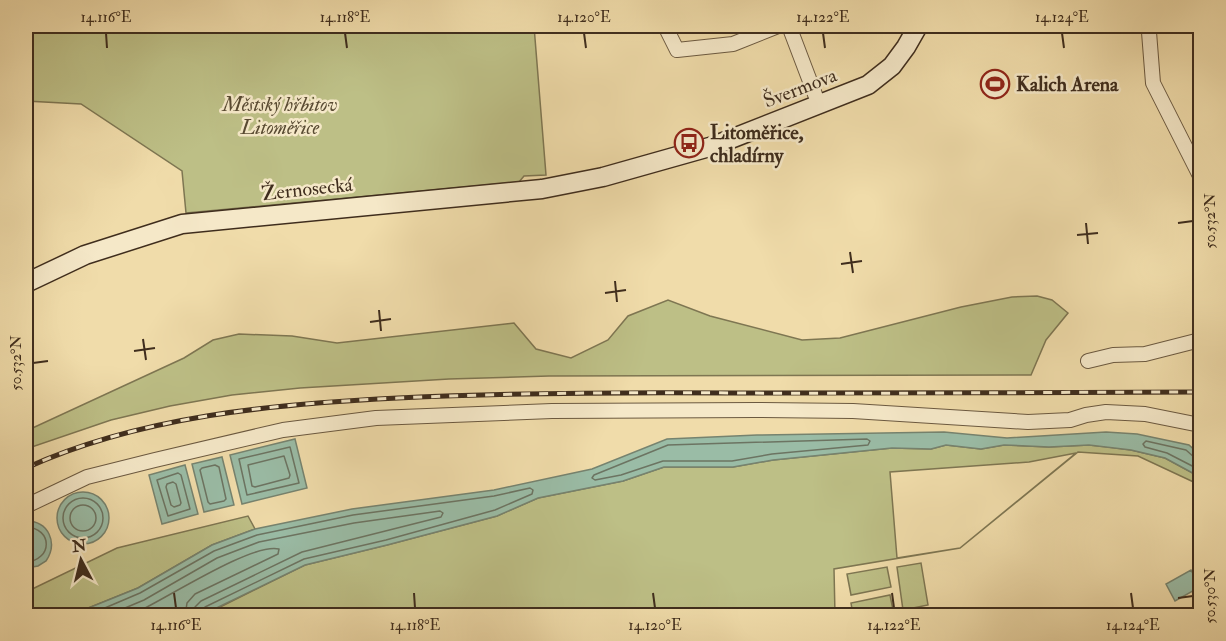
<svg xmlns="http://www.w3.org/2000/svg" width="1226" height="641" font-family="'IM FELL Double Pica',serif">
  <style>
    .green { fill: #bdbf86; stroke: #7e7652; stroke-width: 1.5; fill-rule: evenodd }
    .water { fill: #9abca6; stroke: #76836f; stroke-width: 1.5 }
    .lines { fill: none; stroke-linecap: round; stroke-linejoin: round }
    .shore { stroke: #6c7462; stroke-width: 1.5 }
    .street-casing { stroke: #6b5940; stroke-width: 16 }
    .secondary-casing { stroke: #3f2d1d; stroke-width: 21 }
    .street { stroke: #f5e8c8; stroke-width: 14 }
    .secondary { stroke: #f5e8c8; stroke-width: 18 }
    .rail-casing { stroke: #3f2d1d; stroke-width: 5 }
    .rail { stroke: #f5e8c8; stroke-width: 3; stroke-dasharray: 9; stroke-linecap: butt }
    .ticks { fill: none; stroke: #3f2d1d; stroke-width: 2 }
    .labels { text-anchor: middle; dominant-baseline: central; stroke-width: 5; stroke-linejoin: round; paint-order: stroke }
    .poi-label { font-size: 20px; font-weight: bold; fill: #3f2d1d; stroke: #f5e8c8; text-anchor: start }
    .street-label { font-size: 20px; fill: #3f2d1d; stroke: #f5e8c8 }
    .park-label { font-size: 20px; font-style: italic; fill: #584a32; stroke: #f5e8c8 }
    .neatline { fill: none; stroke: #3f2d1d; stroke-width: 2 }
    .ticks-label { font-size: 15px; text-anchor: middle; fill: #3f2d1d }
  </style>
  <rect width="100%" height="100%" fill="#f0dcaa"/>
  <filter id="stains"><feTurbulence type="fractalNoise" baseFrequency=".00333" numOctaves="4"/><feColorMatrix values="0 0 0 0 .2 0 0 0 0 .09 0 0 0 0 .02 0 0 0 .5 -.17"/></filter>
  <radialGradient id="worn" r=".72"><stop offset=".6" stop-color="#630" stop-opacity="0"/><stop offset="1" stop-color="#630" stop-opacity=".3"/></radialGradient>
  <path class="green" d="M59,26H534L546,175L524,176L519,182L186,213L182,171L81,104L26,101V34Z
    M1037,296L1052,300L1068,313L1046,340L1031,375L549,376L449,379L300,388L232,395L170,406L111,420L26,449V431L184,358L213,340L239,334L292,336L337,343L514,323L536,349L571,358L608,340L628,316L668,300L710,316L802,340L840,338L961,307L1012,297Z
    M946,445L981,449L1004,445L1049,447L1089,445L1108,447L1131,450L1165,458L1200,477V485L1138,456L1078,452L960,548L834,569L835,615L202,616L305,565L387,545L497,516L538,498L623,481L664,467H733L773,460L892,448L931,449ZM1076,453L960,548L897,558L890,472L1029,462Z
    M248,516L255,529L212,545L138,588L71,615L26,616V592L117,548Z
    M921,563L928,605L903,610L897,567Z
    M887,567L891,587L851,595L847,574Z
    M890,595L894,615H853L851,603Z"/>
  <path class="water" d="M944,432L1007,438L1106,432L1137,434L1189,445L1200,455V477L1165,458L1131,450L1089,445L1049,447L1004,445L981,449L946,445L931,449L892,448L773,460L733,467H664L623,481L538,498L497,516L387,545L305,565L202,615H71L138,588L212,545L255,529L352,509L494,490L592,469L667,439L757,435Z
    M295,439L307,488L242,504L230,455Z
    M222,457L234,505L204,512L192,464Z
    M185,465L198,514L162,524L149,475Z
    M57 518a26 26 0 1 1 52 0a26 26 0 1 1-52 0Z
    M26,521C49,521 58,543 46,561L38,566L26,568Z
    M1191,570L1200,587L1175,601L1166,584Z"/>
  <g class="lines">
    <path class="shore" d="M867,439L870,441L868,445L772,454L732,461H663L621,475L595,480L592,478L594,475L668,445Z
      M290,447L299,483L247,495L239,459Z
      M284,456L290,475L289,478L255,487L252,486L248,465Z
      M1200,459L1195,458L1186,450L1146,441L1143,444L1145,447L1167,453L1200,470
      M215,465L219,467L226,499L224,501L210,504L208,502L200,470L202,468Z
      M178,473L181,475L190,509L168,516L157,480Z
      M173,482L176,484L181,503L180,505L174,507L171,505L166,487L167,484Z
      M63 518a20 20 0 1 1 40 0a20 20 0 1 1-40 0Z
      M70 518a13 13 0 1 1 26 0a13 13 0 1 1-26 0Z
      M26,527C53,528 53,560 26,562
      M86,616L140,593L214,551L257,535L353,515L494,496L530,488L533,490L532,494L495,510L386,540L304,559L205,607L201,616
      M106,616L144,600L217,558L259,542L354,523L440,511L443,513L441,517L302,552L201,601L195,607L194,616
      M129,616C160,603 251,542 279,549L278,554L195,594L187,603L185,616"/>
    <g class="street-casing">
      <path id="street" d="M665,26L677,50L733,44L778,26
        M789,26L819,105
        M1150,26L1149,32L1153,83L1200,176
        M1088,361L1113,355L1145,354L1200,340
        M26,506L87,477L155,460L283,430L376,418L552,411L756,410L853,411L1028,422L1070,420L1086,415L1106,412L1145,414L1200,425"/>
    </g>
    <g class="secondary-casing">
      <path id="secondary" d="M26,283L85,255L182,224L542,189L603,177L713,146L868,85L892,66L906,47L918,26"/>
    </g>
    <use href="#street" class="street"/>
    <use href="#secondary" class="secondary"/>
    <g class="rail-casing">
      <path id="rail" d="M26,26H27
        M26,468C140,416 274,404 398,398C511,393 623,392 737,393C891,394 1046,392 1200,392"/>
    </g>
    <use href="#rail" class="rail"/>
  </g>
  <path class="ticks" d="M106,33L107,48M345,33L347,48M584,33L586,48M823,33L825,48M1062,33L1064,48M1086,223L1088,244M1178,223L1193,221M1077,235L1098,233M850,252L853,273M841,264L862,261M615,281L617,302M605,293L626,290M379,310L381,331M370,322L391,319M143,339L146,360M134,351L155,348M33,363L48,361M174,593L176,608M414,593L415,608M653,593L655,608M892,593L894,608M1131,593L1133,608M1178,598L1193,596"/>
  <defs>
    <g id="stadium-ring" transform="scale(1.5)"><circle r="9.5" fill="#f5e8c8" stroke="#8f2418" stroke-width="1.5"/><path d="M0-5a6.5 5 0 1 0 0 10a6.5 5 0 1 0 0-10ZM-3.5-1.8h7v3.6h-7Z" fill="#8f2418"/></g>
    <g id="bus-ring" transform="scale(1.5)"><circle r="9.5" fill="#f5e8c8" stroke="#8f2418" stroke-width="1.5"/><path d="M-5-6H5V4H4V6H2V4H-2V6H-4V4H-5ZM-3.5-4V0h7V-4ZM-3.5 1.2v1.5H-2V1.2ZM2 1.2v1.5H3.5V1.2Z" fill="#8f2418"/></g>
  </defs>
  <g fill-rule="evenodd">
    <use href="#stadium-ring" x="995" y="84"/>
    <use href="#bus-ring" x="689" y="143"/>
  </g>
  <g class="labels">
    <g class="poi-label">
      <text x="1016" y="84">Kalich Arena</text>
      <text x="710" y="132">Litoměřice,<tspan x="710" dy="23">chladírny</tspan></text>
    </g>
    <g class="street-label">
      <text transform="translate(800 88) rotate(-21)">Švermova</text>
      <text transform="translate(307 189) rotate(-6)">Žernosecká</text>
    </g>
    <g class="park-label">
      <text x="280" y="104">Městský hřbitov<tspan x="280" dy="23">Litoměřice</tspan></text>
    </g>
  </g>
  <rect width="1226" height="641" fill="none" stroke="#f0dcaa" stroke-width="66"/>
  <g transform="translate(81 560) rotate(353)" stroke="#f5e8c8" stroke-width="4.5" paint-order="stroke">
  <path d="M0-4.5L10 22L0 15L-10 22Z" fill="#3f2d1d"/>
  <text y="-9" font-size="16" font-weight="bold" text-anchor="middle" fill="#3f2d1d">N</text>
  </g>
  <rect x="33" y="33" width="1160" height="575" class="neatline"/>
  <g class="ticks-label">
    <text x="106" y="22">14.116°E</text>
    <text x="345" y="22">14.118°E</text>
    <text x="584" y="22">14.120°E</text>
    <text x="823" y="22">14.122°E</text>
    <text x="1062" y="22">14.124°E</text>
    <text transform="translate(1210 221) rotate(-90)" y="5">50.532°N</text>
    <text transform="translate(16 363) rotate(-90)" y="5">50.532°N</text>
    <text transform="translate(1210 596) rotate(-90)" y="5">50.530°N</text>
    <text x="176" y="630">14.116°E</text>
    <text x="415" y="630">14.118°E</text>
    <text x="655" y="630">14.120°E</text>
    <text x="894" y="630">14.122°E</text>
    <text x="1133" y="630">14.124°E</text>
  </g>
  <rect width="100%" height="100%" filter="url(#stains)"/>
  <rect width="100%" height="100%" fill="url(#worn)"/>
</svg>
